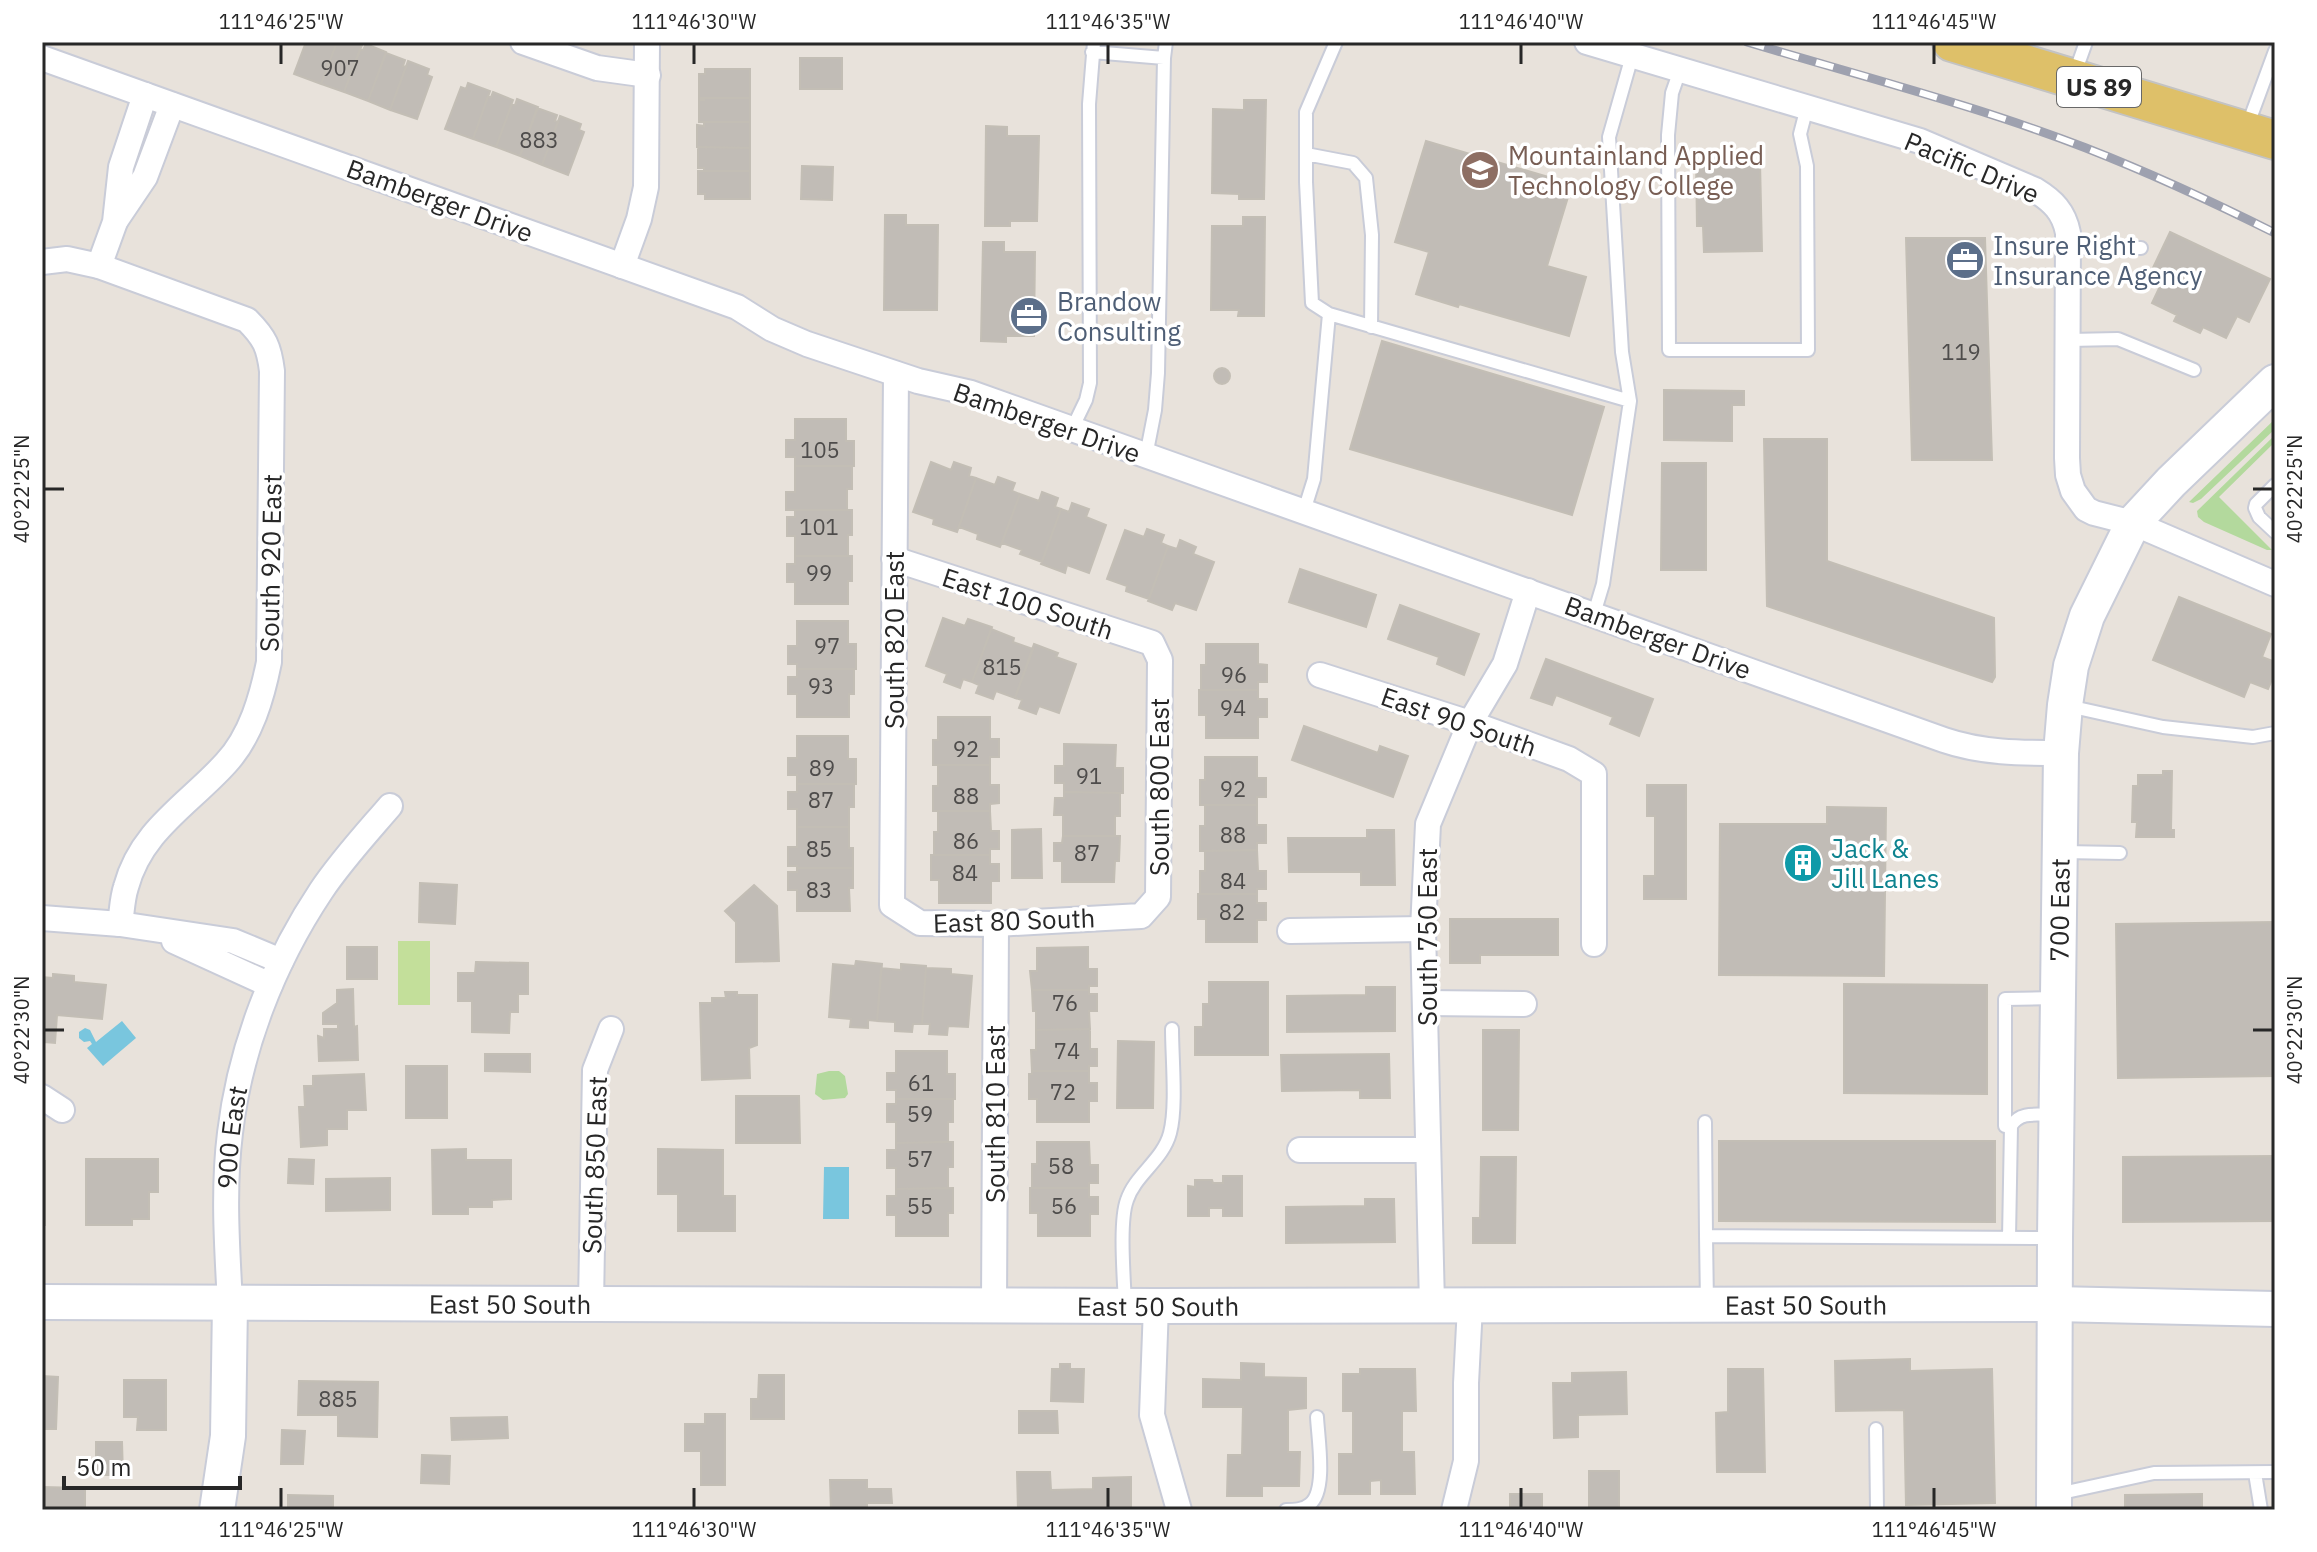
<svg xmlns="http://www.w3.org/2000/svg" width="2317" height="1552" font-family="'IBM Plex Sans',sans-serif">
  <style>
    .green { fill: #b3d99d }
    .pitch { fill: #c3df9a }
    .water { fill: #79c6de }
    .building { fill: #c1bcb6; stroke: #c3beb5; stroke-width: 2 }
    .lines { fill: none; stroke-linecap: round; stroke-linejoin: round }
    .lane-casing { stroke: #c9ccd8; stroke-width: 16 }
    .street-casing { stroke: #c9ccd8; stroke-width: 28 }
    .secondary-casing { stroke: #c9ccd8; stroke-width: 38 }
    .primary-casing { stroke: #c3c3c3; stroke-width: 42 }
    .lane { stroke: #fff; stroke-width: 12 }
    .street { stroke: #fff; stroke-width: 24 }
    .secondary { stroke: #fff; stroke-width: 34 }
    .primary { stroke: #dec069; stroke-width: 38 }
    .rail-casing { stroke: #9ea1af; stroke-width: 9 }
    .rail { stroke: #fff; stroke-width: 6; stroke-dasharray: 18; stroke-linecap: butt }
    .ticks { fill: none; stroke: #272727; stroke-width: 3 }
    .labels { text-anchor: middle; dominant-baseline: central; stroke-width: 7; stroke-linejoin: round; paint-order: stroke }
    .number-label { font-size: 22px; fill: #4e4c4b }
    .shield { fill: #fff; stroke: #686868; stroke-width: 2 }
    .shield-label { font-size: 24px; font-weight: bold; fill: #272727 }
    .education-label { font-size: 26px; fill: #785e54; stroke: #fff; text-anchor: start }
    .street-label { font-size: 26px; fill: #272727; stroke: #fff }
    .service-label { font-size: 26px; fill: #4e5e75; stroke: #fff; text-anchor: start }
    .culture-label { font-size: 26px; fill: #0d838f; stroke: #fff; text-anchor: start }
    .neatline { fill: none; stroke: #272727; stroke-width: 3 }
    .ticks-label { font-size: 20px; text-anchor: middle; fill: #272727 }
  </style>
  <rect width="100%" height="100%" fill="#e8e2db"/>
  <path class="green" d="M2275,419V429L2201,499L2193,503L2189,502Z
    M2275,435V442L2219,497L2272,550H2267L2204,522L2198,517L2197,511Z
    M829,1071H839L845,1076L848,1094L845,1098L823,1100L815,1094L817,1074Z"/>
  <path class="pitch" d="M398,941H430V1005H398Z"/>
  <path class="water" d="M122,1021L136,1038L103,1066L87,1048L92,1044L90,1041L84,1042L79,1038V1032L85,1028L90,1030L96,1042Z
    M824,1167H849V1219H823Z"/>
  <path class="building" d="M306,42H337L321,84L294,74Z
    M337,42H354L362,45L344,92L321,84Z
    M366,44L386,52L368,101L344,92L360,49L363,50Z
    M386,53L405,60L403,66L406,67L390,110L368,101Z
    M800,58H842V89H800Z
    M408,61L429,69L427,75L432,77L417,119L390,110Z
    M705,69H750V98H699V74H705Z
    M468,83L490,91L473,139L445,129L461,87L466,89Z
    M493,92L513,100L496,147L473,139L488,96L491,97Z
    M704,98H750V122H699V100H704Z
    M517,99L538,107L520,156L496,147L512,104L515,105Z
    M1244,100H1266L1264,199H1239V194L1212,193L1213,109L1244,110Z
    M537,108L557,115L555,121L558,122L542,165L520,156Z
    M560,116L581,124L579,130L584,132L568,175L542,165Z
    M704,122H750V148L697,147V125L704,126Z
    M986,126L1007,127V136H1039L1037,221H1010V226H985Z
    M1426,141L1572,184L1547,266L1586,277L1569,336L1459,304L1458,307L1416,294L1429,252L1395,242Z
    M698,147L750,148V171H704V168H698Z
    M1734,156V162H1760L1762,251L1704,252L1703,226H1697L1696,157Z
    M802,166L833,167L832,200L801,199Z
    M698,171H750V199H705V194H698Z
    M885,215H906V225H938L937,310H884Z
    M1243,217H1265L1264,316H1238L1239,310H1211L1212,226H1243Z
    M2170,232L2270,279L2249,322L2237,316L2226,338L2203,327L2200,333L2174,321L2177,315L2152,303L2163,280L2150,274Z
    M1906,238H1985L1992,460H1912Z
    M983,242H1004V252H1035L1034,336H1006V342L981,341Z
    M1382,341L1604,407L1572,515L1350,449Z
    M1214 376a8 8 0 1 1 16 0a8 8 0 1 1-16 0Z
    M1664,390L1744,391V405H1732V441L1664,440Z
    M795,419H846V441H854V466H795V457H786V440H795Z
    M1764,439H1827V561L1994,618L1995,677L1992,682L1767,606Z
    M931,462L951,470L954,462L971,468L969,476L976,478L957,532L933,524L934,519L913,512Z
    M1662,463H1706V570H1661Z
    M795,466H852V489H847V510H786V492H795Z
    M998,477L1015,483L1012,491L1020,494L1000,547L977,539L978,534L959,527L976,478L995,485Z
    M1042,492L1058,498L1055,507L1061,509L1042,562L1020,554L1022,550L1002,543L1020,494L1039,501Z
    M1072,503L1089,509L1086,517L1106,525L1089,573L1067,565L1065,573L1041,564L1061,509L1069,512Z
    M795,510H852V535H848V556H795V536H787V517H795Z
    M1147,529L1164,535L1161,543L1168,546L1149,599L1126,591L1127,586L1107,579L1125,530L1144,537Z
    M1180,540L1196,547L1193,554L1214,562L1196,610L1175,603L1172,610L1148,601L1168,546L1177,549Z
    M795,556H852V581H848V604H795V582H787V564H795Z
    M1300,569L1376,595L1366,627L1289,602Z
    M2179,597L2271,634L2262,657L2275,662V672L2268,689L2250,682L2244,697L2153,660Z
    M1400,605L1479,634L1464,675L1437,664L1439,657L1388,639Z
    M943,618L965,626L968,619L992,627L972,682L963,679L960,688L944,682L947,674L926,666Z
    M797,621H848V644H856V669H797V664H788V646H797Z
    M991,629L1014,638L1013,642L1033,649L1015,698L996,691L993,699L976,693L979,685L972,682Z
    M1034,644L1058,653L1056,657L1076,664L1059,713L1039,706L1036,714L1019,708L1022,700L1015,698Z
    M1206,644H1258V664L1267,665V682H1258V690H1201V665H1206Z
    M1546,659L1653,699L1639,736L1610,724L1613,717L1556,695L1552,705L1531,698Z
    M797,669H854V694H849V717H797V694H788V677H797Z
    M1199,690H1258V699H1267V717H1258V738H1206V715H1199Z
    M938,717H990V739H999V757H990V765H933V740H938Z
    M1304,726L1378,753L1380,746L1408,756L1393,797L1292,760Z
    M797,736H848V759H856V784H797V775H788V758H797Z
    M1064,744L1116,745L1115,768H1123V793L1064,792V783H1055V766H1064Z
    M1205,757H1257V778H1266V797H1257V805H1200V780H1205Z
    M938,765H990V785H999V803L990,804V811H933V786H938Z
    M2163,771H2172L2171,830H2174V837H2136L2137,822H2132L2133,786H2138V775H2163Z
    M797,784H854V807H849V827H797V809H788V792H797Z
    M1647,785H1686V899H1644V876H1655V816H1647Z
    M1064,792L1120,793V816H1115V836H1063V815H1054L1055,798H1064Z
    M1205,805H1257V825H1266V843H1257V850L1200,851V826H1205Z
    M1827,807L1886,808L1884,976L1719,975L1720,824H1827Z
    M938,811H990L991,831H999V849H990V855H934V832H938Z
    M797,827H849V848H853V868H797V866H788V847H797Z
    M1041,829L1042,878H1012V830Z
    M1367,830H1394L1395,885H1361V872H1289L1288,838H1367Z
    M1063,836H1120L1119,861H1115L1114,882H1062V861H1054V843H1062Z
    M1257,850L1258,871H1266V889H1257V894H1200V871H1205V851Z
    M931,855H990V864H999V881H991V903H939V880H931Z
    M797,868H853V888H849L850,911H797V890H788V872H797Z
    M420,883L457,885L455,924L419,922Z
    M754,885L777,906L779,961L736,962V922L725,911Z
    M1198,894H1257V903H1266V920H1257V942H1206V919H1198Z
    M1450,919H1558V955H1480V963H1450Z
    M2275,922V1076L2118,1078L2116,924Z
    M347,947H377V979H347Z
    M1088,947V969H1097V986H1089V990H1032L1030,971H1037V948Z
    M856,961L882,964L877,1021L868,1020V1028L850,1027L851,1019L829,1017L833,964L855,966Z
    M476,962L528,963V994H518V1012H510L509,1033L472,1032V1001H458V973H475Z
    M901,964L926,966L922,1024H913L912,1032L895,1031V1022L877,1021L881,968L901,970Z
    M926,968L951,969V974L972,976L968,1027L948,1026L947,1035L929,1034L930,1024H922Z
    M53,974L74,976V982L106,985L102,1019L57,1015L55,1043L44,1042L42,1048V977L53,978Z
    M1209,982H1268V1055H1195V1027H1203V1004H1209Z
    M1844,984L1987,985V1094L1844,1093Z
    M1366,987H1395V1031L1287,1032V996L1366,995Z
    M353,989L354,1027L357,1026L358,1060L319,1061L318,1036L324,1038V1029H338V1024H323V1013L337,1003V990Z
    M1032,990H1089V994H1097V1011H1089L1090,1029L1036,1030V1011H1033Z
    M725,992H737V995H757V1045L749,1048L750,1078L702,1080L700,1003H712V998H726Z
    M1090,1029V1049H1097V1066H1089V1071H1032L1031,1050H1036V1030Z
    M1483,1030H1519L1518,1130H1483Z
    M1118,1041L1154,1042L1153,1108H1117Z
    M896,1051H947V1074H955V1099H896V1090H887V1073H896Z
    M485,1054H530V1072L485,1071Z
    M1389,1054L1390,1098H1360V1090L1282,1091L1281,1055Z
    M406,1066H447V1118H406Z
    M1032,1071H1089V1083H1097V1101H1089V1122H1037V1099H1029V1074H1032Z
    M364,1074L366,1110H347V1129H327V1145L301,1147L299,1107H305L304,1086H313V1076Z
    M736,1096H799L800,1143H736Z
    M896,1099H953V1122H948V1142L896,1143V1122H887V1104H896Z
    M1719,1141H1995V1222L1719,1221Z
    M948,1142H953V1167H948V1188L896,1189V1168H887V1150H896V1143Z
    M1037,1142H1089L1090,1165H1098V1183H1089V1188H1032V1164H1037Z
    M466,1149V1160H511V1199L492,1200V1207H468V1214H433L432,1150Z
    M658,1149L723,1150V1196H735V1231H678V1194H658Z
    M2275,1156V1221L2123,1222V1157Z
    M1481,1157H1516L1515,1243H1473V1218H1480Z
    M86,1159H158V1192H149V1219H132V1225H86Z
    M289,1159L314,1160L313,1184L288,1183Z
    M42,1161H45V1225H42Z
    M1223,1176H1242V1216H1223V1208H1209V1216H1188V1186L1195,1187V1180H1212L1213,1183H1223Z
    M390,1178V1210L326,1211V1179Z
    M953,1188V1213H948V1236H896V1215H887V1196H896V1189Z
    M1030,1188H1089V1197H1098V1214H1090V1236H1038V1213H1030Z
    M1365,1199H1394L1395,1242L1286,1243V1207L1365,1206Z
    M1910,1359V1371L1992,1369L1995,1503L1906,1505L1904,1410L1836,1411L1835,1361Z
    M1241,1363L1264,1364V1377L1306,1378V1408L1288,1410V1452H1300L1299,1486H1262V1496H1227L1228,1455H1242L1243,1407H1203V1379L1241,1380Z
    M1060,1364H1070V1369H1084L1083,1402L1051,1401L1052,1369H1060Z
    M1360,1369H1415L1416,1411H1402V1452H1414L1415,1494H1381V1480L1370,1481V1494H1339V1454H1353V1411H1343V1374H1360Z
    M1728,1369H1763L1765,1472H1717L1716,1413L1728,1412Z
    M1626,1372L1627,1414L1578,1415V1437L1554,1438L1553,1383H1572V1373Z
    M759,1375H784V1419H751V1399H758Z
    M42,1376L58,1377L56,1429H42Z
    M124,1380H166V1430H137L138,1417H124Z
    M299,1381L378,1382L377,1437L338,1436V1415H298Z
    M1019,1411H1057L1058,1433H1019Z
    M705,1414H725V1485H701V1451H685V1424H705Z
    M507,1417L508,1438L452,1440L451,1418Z
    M282,1430L305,1431L303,1464H281Z
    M96,1442H122L123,1475H96Z
    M422,1455L450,1456L449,1484L421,1483Z
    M1589,1471H1619V1510H1510V1494H1542V1509H1589Z
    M1017,1472H1050L1051,1490L1093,1489V1478L1131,1477V1510H1018Z
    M830,1480H867V1489H891L892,1503H867V1510H831Z
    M42,1487L85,1488V1510H42Z
    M2202,1494V1510H2125V1495Z
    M288,1495L333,1496V1510H288Z"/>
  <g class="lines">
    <g class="lane-casing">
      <path id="lane" d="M1092,52L1164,58
        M1680,70L1672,93L1668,135L1669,350H1808L1807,166L1800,134L1807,107
        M2075,73L2086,42
        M2247,127L2275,51
        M1306,154L1353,163L1366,178L1372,235L1371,327
        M2069,248H2141
        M1329,314L1312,303L1306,182V112L1336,42
        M2069,340L2118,339L2194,370
        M1630,401L1622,352L1609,137L1632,56
        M1072,429L1086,400L1090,383L1089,104L1094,42
        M1146,456L1155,410L1158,373L1164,58L1166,42
        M2275,485L2256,504L2255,508L2259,517L2275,532
        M1304,511L1314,479L1329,314L1630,401L1603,584L1594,614
        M2068,706L2163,727L2253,737L2275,733
        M2063,852L2120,853
        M1705,1122L1706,1236
        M2011,1126C2020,1111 2037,1115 2053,1115
        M2009,1238L2011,1126H2005V999L2055,998
        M1125,1304C1124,1279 1119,1221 1127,1200C1135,1175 1163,1160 1170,1133C1177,1107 1172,1058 1172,1029
        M1707,1304L1706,1236L2052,1238
        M1876,1429L1877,1510
        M2255,1473L2261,1510
        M2057,1494L2154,1473L2275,1472
        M1286,1510C1294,1510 1303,1510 1310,1504C1327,1491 1318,1438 1317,1417"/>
    </g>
    <g class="street-casing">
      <g id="street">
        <path d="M523,42L597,68L648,75"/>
        <path d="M1587,42L1920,141L2035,190C2053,201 2064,212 2068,233L2067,458L2068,475L2073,491L2086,509L2094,513L2133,523L2275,584"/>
        <path d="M42,58L737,307L772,329L807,344L918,381L971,393L1944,740C1982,753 2020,753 2061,753"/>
        <path d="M116,220L145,177L172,105"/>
        <path d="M42,262L67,259L99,266L247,320C265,338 269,347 272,371L269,662C262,697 251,736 226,763C189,804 141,830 126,887C122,899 122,912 120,924"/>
        <path d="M99,266L115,222L121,167L145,95"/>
        <path d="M622,266L639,219L646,187L647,42"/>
        <path d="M894,559L1152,643L1160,660L1158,897L1141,916L996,924L920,923L892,905L896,374"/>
        <path d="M1320,675L1470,723L1569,759L1594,774V944"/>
        <path d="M42,918L120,924L233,941L281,961"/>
        <path d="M1290,931L1423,929"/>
        <path d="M174,941L270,985"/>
        <path d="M1425,1003L1524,1004"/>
        <path d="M42,1097L62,1110"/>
        <path d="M1300,1150H1428"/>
        <path id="s1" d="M230,1303C227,1247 223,1189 230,1133C240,1048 273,963 321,891C341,861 366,834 390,806"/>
        <path d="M591,1304L595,1070L611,1029"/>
        <path d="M994,1305L996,924"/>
        <path d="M1432,1305L1423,929L1428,824L1470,723L1505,664L1528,591"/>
        <path d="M1156,1306L1152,1415L1179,1510"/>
        <path d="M1454,1510L1466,1461V1383L1470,1306"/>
      </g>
    </g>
    <g class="secondary-casing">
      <g id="secondary">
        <path id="s2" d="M42,1302L1156,1306L2055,1304L2275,1309"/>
        <path d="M217,1510L228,1436L230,1303"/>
        <path id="s3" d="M2054,1510L2055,1238L2061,753L2065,705L2071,666L2087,616L2133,523L2171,482L2275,382"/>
      </g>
    </g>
    <g class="primary-casing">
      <path id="primary" d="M1952,42L2275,140"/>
    </g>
    <use href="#lane" class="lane"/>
    <use href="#street" class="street"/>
    <use href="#secondary" class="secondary"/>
    <use href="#primary" class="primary"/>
    <g class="rail-casing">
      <path id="rail" d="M1747,42C1860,76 1975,105 2086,148C2150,173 2213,202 2275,233"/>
    </g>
    <use href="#rail" class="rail"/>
  </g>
  <path class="ticks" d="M281,44V64M694,44V64M1108,44V64M1521,44V64M1934,44V64M44,489H64M2253,489H2273M44,1030H64M2253,1030H2273M281,1488V1508M694,1488V1508M1108,1488V1508M1521,1488V1508M1934,1488V1508"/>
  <defs>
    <g id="university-disc" transform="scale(2)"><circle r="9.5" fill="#8d6e63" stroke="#fff"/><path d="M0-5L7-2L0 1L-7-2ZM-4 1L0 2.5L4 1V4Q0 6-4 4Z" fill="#fff"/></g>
    <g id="office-disc" transform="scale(2)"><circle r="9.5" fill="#5c6f8a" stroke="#fff"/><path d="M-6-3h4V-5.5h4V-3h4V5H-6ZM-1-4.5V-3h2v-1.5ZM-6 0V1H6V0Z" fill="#fff"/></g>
    <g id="building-disc" transform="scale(2)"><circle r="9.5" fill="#0f9aa8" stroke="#fff"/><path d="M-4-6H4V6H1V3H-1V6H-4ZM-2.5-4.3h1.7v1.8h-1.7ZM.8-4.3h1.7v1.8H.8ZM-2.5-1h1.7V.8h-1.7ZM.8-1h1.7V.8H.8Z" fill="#fff"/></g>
  </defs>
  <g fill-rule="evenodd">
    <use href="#university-disc" x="1480" y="170"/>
    <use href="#office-disc" x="1965" y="260"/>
    <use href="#office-disc" x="1029" y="316"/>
    <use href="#building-disc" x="1803" y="863"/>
  </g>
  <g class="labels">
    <g class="number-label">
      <text x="340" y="67">907</text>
      <text x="539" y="139">883</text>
      <text x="1961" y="351">119</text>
      <text x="820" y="449">105</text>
      <text x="819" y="526">101</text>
      <text x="819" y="572">99</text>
      <text x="827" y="645">97</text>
      <text x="1002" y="666">815</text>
      <text x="1234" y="674">96</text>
      <text x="821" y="685">93</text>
      <text x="1233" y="707">94</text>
      <text x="966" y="748">92</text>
      <text x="822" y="767">89</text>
      <text x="1089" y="775">91</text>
      <text x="1233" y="788">92</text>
      <text x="966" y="795">88</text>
      <text x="821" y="799">87</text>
      <text x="1233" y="834">88</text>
      <text x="966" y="840">86</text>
      <text x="819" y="848">85</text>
      <text x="1087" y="852">87</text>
      <text x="965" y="872">84</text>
      <text x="1233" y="880">84</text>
      <text x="819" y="889">83</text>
      <text x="1232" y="911">82</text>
      <text x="1065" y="1002">76</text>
      <text x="1067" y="1050">74</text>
      <text x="921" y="1082">61</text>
      <text x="1063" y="1091">72</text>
      <text x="920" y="1113">59</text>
      <text x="920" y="1158">57</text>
      <text x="1061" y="1165">58</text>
      <text x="920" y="1205">55</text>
      <text x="1064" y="1205">56</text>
      <text x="338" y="1398">885</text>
    </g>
    <rect class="shield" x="2057" y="67" width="84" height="40" rx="6"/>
    <g class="shield-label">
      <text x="2099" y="87">US 89</text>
    </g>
    <g class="education-label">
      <text x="1508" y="155">Mountainland Applied<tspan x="1508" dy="30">Technology College</tspan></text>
    </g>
    <g class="street-label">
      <text transform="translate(1972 167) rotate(23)">Pacific Drive</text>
      <text transform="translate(440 200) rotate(20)">Bamberger Drive</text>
      <text transform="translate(1047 422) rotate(19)">Bamberger Drive</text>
      <text transform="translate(270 563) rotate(-89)">South 920 East</text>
      <text transform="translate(1028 603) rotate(18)">East 100 South</text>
      <text transform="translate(1658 637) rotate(20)">Bamberger Drive</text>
      <text transform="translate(894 640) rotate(-90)">South 820 East</text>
      <text transform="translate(1459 721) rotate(19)">East 90 South</text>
      <text transform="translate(1159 787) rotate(-90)">South 800 East</text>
      <text stroke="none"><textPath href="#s3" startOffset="600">700 East</textPath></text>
      <text transform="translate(1014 920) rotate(-2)">East 80 South</text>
      <text transform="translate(1427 937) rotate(-90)">South 750 East</text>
      <text transform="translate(995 1114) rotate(-90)">South 810 East</text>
      <text stroke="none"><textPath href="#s1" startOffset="166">900 East</textPath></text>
      <text transform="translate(594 1165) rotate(-88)">South 850 East</text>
      <text stroke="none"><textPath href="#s2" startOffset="468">East 50 South</textPath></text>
      <text stroke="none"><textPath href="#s2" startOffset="1116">East 50 South</textPath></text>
      <text stroke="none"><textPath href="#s2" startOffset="1764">East 50 South</textPath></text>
    </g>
    <g class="service-label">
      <text x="1993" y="245">Insure Right<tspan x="1993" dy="30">Insurance Agency</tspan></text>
      <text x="1057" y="301">Brandow<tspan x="1057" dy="30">Consulting</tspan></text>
    </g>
    <g class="culture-label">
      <text x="1831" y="848">Jack &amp;<tspan x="1831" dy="30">Jill Lanes</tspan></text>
    </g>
  </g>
  <rect width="2317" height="1552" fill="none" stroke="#ffffff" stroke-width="88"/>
  <path d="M64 1476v12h176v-12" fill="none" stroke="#272727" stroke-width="4"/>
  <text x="76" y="1476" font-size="24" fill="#272727" stroke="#ffffff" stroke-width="6" paint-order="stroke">50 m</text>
  <rect x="44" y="44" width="2229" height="1464" class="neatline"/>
  <g class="ticks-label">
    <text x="281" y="29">111°46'25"W</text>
    <text x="694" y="29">111°46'30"W</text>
    <text x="1108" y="29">111°46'35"W</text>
    <text x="1521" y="29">111°46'40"W</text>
    <text x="1934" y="29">111°46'45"W</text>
    <text transform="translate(2295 489) rotate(-90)" y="7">40°22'25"N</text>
    <text transform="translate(22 489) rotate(-90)" y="7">40°22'25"N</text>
    <text transform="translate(2295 1030) rotate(-90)" y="7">40°22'30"N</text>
    <text transform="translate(22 1030) rotate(-90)" y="7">40°22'30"N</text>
    <text x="281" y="1537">111°46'25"W</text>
    <text x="694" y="1537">111°46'30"W</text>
    <text x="1108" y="1537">111°46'35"W</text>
    <text x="1521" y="1537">111°46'40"W</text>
    <text x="1934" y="1537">111°46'45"W</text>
  </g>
</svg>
